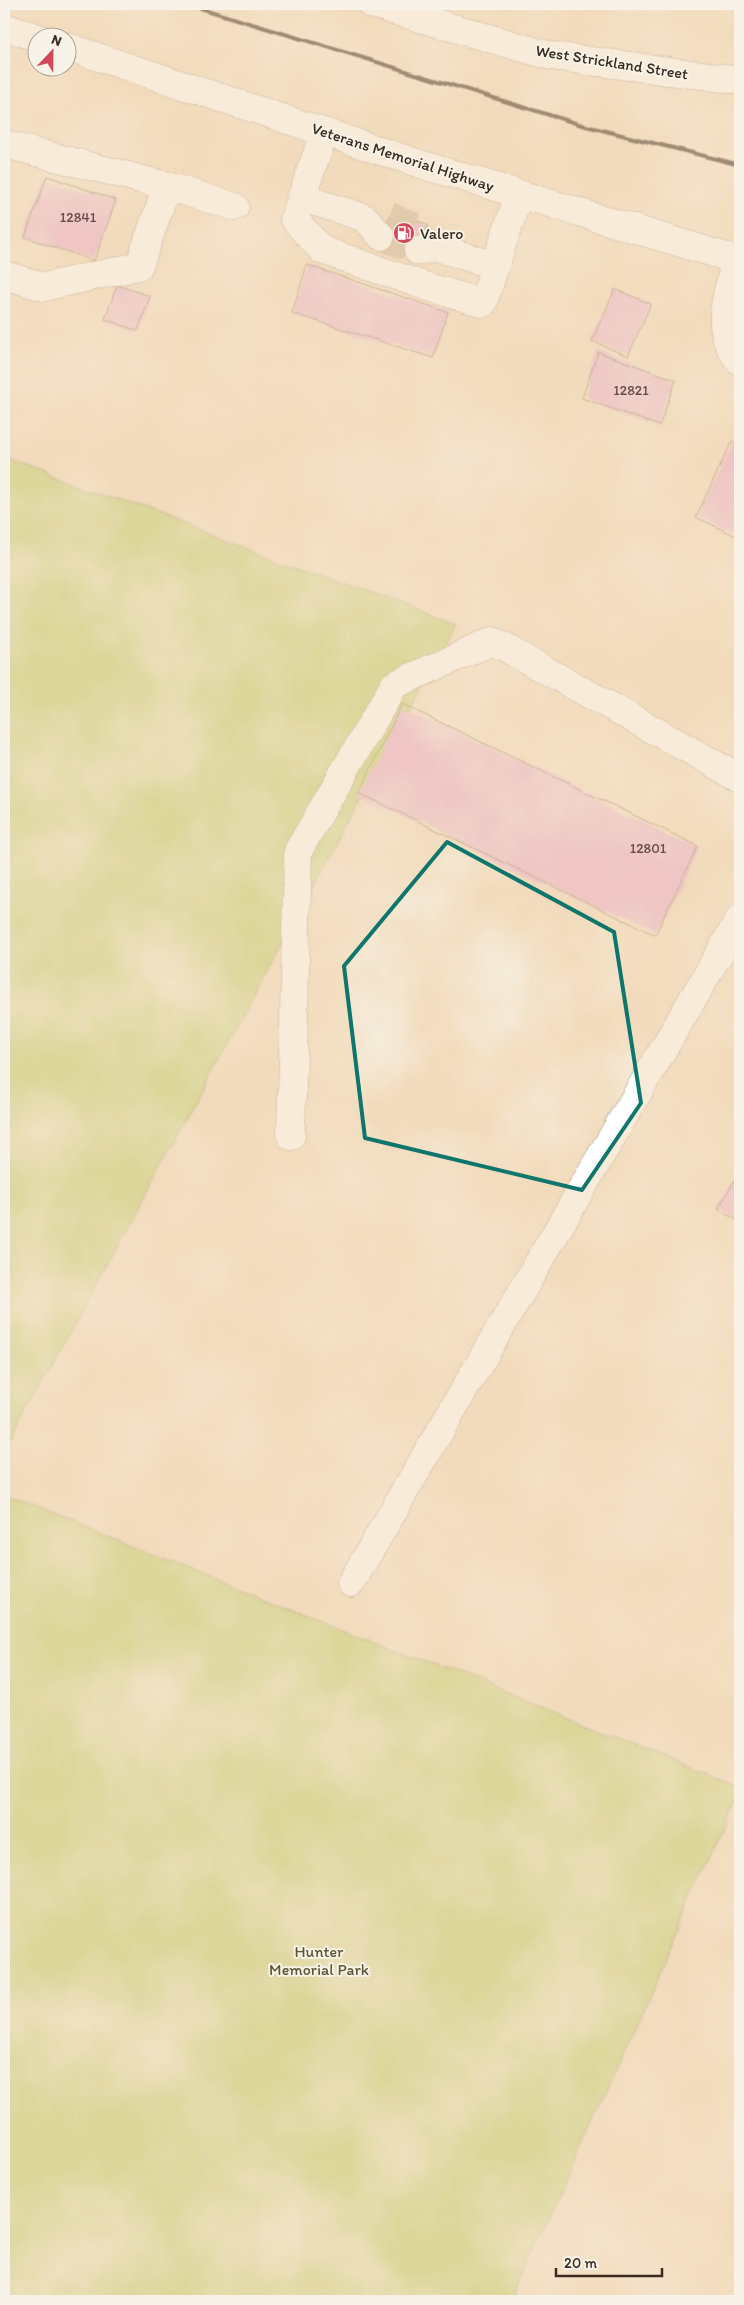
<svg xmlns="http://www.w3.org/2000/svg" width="744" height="2305" font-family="Itim,sans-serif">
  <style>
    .green { fill: #c3d172; stroke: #7f7e48 }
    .building { fill: #eaadd0 }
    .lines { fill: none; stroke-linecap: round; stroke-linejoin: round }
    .minor-tunnel { stroke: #cdb89c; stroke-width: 28; stroke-dasharray: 28 14; stroke-linecap: butt }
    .minor-casing { stroke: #96826d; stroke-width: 29 }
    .major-casing { stroke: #96826d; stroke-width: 29 }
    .minor { stroke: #fff; stroke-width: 28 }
    .major { stroke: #fff; stroke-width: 28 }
    .rail { stroke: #3b2a1e; stroke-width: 4 }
    .marked { fill: none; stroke: #0f766e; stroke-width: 4; stroke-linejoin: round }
    .labels { text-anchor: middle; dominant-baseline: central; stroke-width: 4; stroke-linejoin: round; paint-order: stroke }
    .number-label { font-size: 14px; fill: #674b4a }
    .street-label { font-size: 16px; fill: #3b2a1e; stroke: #f7f3e8 }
    .poi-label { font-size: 16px; fill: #3b2a1e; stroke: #f7f3e8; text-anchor: start }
    .park-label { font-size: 16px; fill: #5d5433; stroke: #f7f3e8 }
  </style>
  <rect width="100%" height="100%" fill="#f7f3e8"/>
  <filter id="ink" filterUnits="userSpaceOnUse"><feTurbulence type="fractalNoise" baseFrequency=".02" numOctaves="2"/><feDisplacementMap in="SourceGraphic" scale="10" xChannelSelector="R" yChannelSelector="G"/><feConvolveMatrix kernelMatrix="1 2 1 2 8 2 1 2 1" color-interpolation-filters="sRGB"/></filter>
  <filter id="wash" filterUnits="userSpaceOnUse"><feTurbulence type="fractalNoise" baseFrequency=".0096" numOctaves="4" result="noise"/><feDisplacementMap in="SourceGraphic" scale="20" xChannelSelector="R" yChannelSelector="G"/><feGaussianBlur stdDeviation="1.12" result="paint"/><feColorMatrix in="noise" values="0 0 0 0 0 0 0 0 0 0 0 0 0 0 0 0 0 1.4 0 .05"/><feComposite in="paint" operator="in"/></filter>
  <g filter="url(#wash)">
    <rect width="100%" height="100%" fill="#f2dbbc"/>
    <path class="green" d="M4,458L456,624L4,1454Z
      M4,1495L740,1787V1796L511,2301H4Z"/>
    <g id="blocks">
      <path class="building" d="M47,176L116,200L94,261L25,237Z
        M392,211L428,225L415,257L379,242Z
        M307,265L448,312L433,358L292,313Z
        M117,285L150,296L138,331L105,319Z
        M615,289L651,304L628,356L592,341Z
        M598,352L676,380L659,426L582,398Z
        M732,441L740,445V538L696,517Z
        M402,704L698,846L655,935L359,793Z
        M740,1171V1222L718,1209Z"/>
    </g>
  </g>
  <g filter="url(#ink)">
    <use href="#blocks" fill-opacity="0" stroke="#96826d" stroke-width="1"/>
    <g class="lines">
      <path class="minor-tunnel" d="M389,216L426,231
        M381,236L418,251"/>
      <g class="minor-casing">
        <path id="minor" d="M371,4L551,56L740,80
          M324,133L294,219L322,250L428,287L483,303L519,194
          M4,144L167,186L235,207
          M302,198L365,218L381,236
          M418,251L436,247L495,266
          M736,260C727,293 712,333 740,361
          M4,275L44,287L139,266L167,186
          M291,1136L298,851L394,685L493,641L740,778
          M351,1583L740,918"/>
      </g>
      <g class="major-casing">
        <path id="major" d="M4,27L39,38
          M68,47L420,164L740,261"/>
      </g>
      <use href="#minor" class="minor"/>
      <use href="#major" class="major"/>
      <path class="rail" d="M187,4L582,125L740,165"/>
    </g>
  </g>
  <path d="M0 0H744V2305H0ZM447,842L614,932L641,1103L582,1190L365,1138L344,966Z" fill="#f2dbbc" fill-opacity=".55" fill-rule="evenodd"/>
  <path class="marked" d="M447,842L614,932L641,1103L582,1190L365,1138L344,966Z"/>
  <defs>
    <g id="fuel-disc" transform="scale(1.125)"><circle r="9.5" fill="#d1495b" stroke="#f7f3e8"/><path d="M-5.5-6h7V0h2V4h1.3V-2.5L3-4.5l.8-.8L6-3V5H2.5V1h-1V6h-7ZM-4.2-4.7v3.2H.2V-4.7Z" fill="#fff"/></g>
  </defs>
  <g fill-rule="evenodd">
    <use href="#fuel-disc" x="404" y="233"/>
  </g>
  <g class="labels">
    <g class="number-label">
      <text x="78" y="217">12841</text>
      <text x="631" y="390">12821</text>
      <text x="648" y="848">12801</text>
    </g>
    <g class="street-label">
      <text transform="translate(612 62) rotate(9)">West Strickland Street</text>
      <text transform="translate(403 157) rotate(18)">Veterans Memorial Highway</text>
    </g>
    <g class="poi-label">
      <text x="420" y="233">Valero</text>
    </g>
    <g class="park-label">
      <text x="319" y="1951">Hunter<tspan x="319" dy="18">Memorial Park</tspan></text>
    </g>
  </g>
  <rect width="744" height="2305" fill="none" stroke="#f7f3e8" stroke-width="20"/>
  <g transform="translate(52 52) rotate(22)"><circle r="24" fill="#f7f3e8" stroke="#aca397"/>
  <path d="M0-4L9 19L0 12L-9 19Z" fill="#d1495b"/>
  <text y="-8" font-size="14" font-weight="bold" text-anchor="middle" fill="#3b2a1e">N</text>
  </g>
  <path d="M556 2268v8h106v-8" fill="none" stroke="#3b2a1e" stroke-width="2.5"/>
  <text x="564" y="2268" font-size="15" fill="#3b2a1e" stroke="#f7f3e8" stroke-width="4" paint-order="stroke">20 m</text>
</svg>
